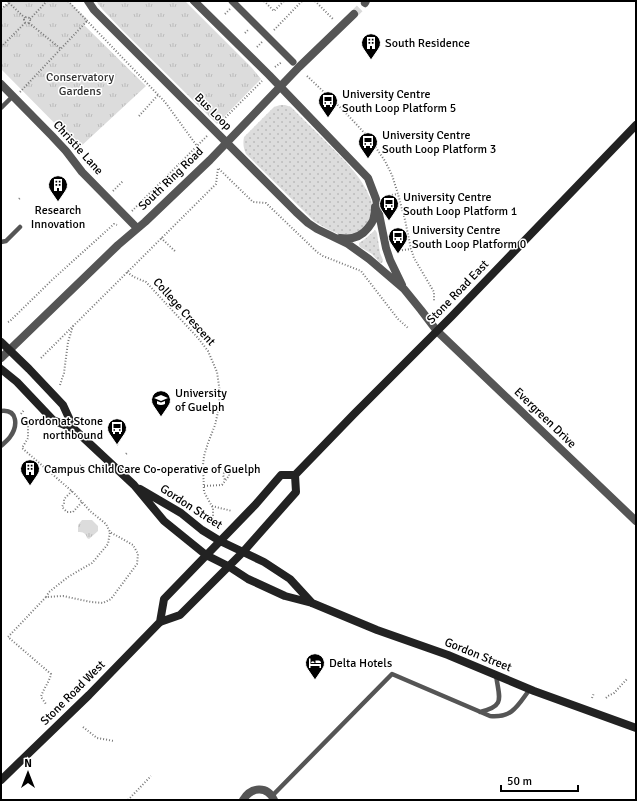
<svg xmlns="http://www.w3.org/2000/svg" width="637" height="801" font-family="Signika,sans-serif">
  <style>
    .grass { fill: url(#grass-dots) }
    .park { fill: url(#park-tufts) }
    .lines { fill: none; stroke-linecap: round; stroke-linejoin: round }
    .minor-tunnel { stroke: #d9d9d9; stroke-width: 8; stroke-dasharray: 8 4; stroke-linecap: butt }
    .path { stroke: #777; stroke-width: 2; stroke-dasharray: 1 2; stroke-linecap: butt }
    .service { stroke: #555; stroke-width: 4.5 }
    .pedestrian { stroke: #555; stroke-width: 7 }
    .minor { stroke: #555; stroke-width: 8 }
    .secondary { stroke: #222; stroke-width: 8 }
    .labels { text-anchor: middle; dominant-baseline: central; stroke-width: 3; stroke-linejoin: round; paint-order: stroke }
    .poi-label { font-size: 12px; fill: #000; stroke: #fff; text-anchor: start }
    .park-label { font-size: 12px; fill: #333; stroke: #fff }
    .street-label { font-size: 12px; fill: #000; stroke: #fff }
  </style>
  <defs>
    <pattern id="grass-dots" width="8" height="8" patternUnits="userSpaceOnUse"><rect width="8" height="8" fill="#dcdcdc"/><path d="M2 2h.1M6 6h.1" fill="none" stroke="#bbb" stroke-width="1.8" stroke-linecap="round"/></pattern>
    <pattern id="park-tufts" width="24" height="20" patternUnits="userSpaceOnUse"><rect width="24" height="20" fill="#dcdcdc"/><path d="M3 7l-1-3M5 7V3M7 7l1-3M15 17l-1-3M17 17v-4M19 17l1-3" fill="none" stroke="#bbb"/></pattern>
  </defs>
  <rect width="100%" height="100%" fill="#fff"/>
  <path class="grass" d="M280,105H285L291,107C303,119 316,132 328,144C342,158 358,173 367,191C368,194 370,197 371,199C374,213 369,224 359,232C345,242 326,228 314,221L246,154C243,147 243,143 244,137L274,107Z
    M375,230L376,231L377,233L380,253L383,260L382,263H380L372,254L360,247L359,245V243L365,239Z"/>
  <path class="park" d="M11,1H68L88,20L84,25L146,86L79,148L1,69V9Z
    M96,1H185L252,68L261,79L217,124L121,29L102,9Z
    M82,520H92L98,526V531L89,539L87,538C86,533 83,532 78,532V525Z"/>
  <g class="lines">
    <path class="minor-tunnel" d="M354,14L365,3"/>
    <path class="path" d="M68,1L165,102L197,146L202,152
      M264,1L274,11L284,1
      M315,1L334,20
      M9,3L25,18
      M1,9L11,1
      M225,14L230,9
      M24 20a3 3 0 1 1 6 0a3 3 0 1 1-6 0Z
      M30,19L47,1
      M29,23L61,49
      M274,30L302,1
      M245,33L249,29
      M1,47L25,23
      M257,47L262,42
      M275,67L282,62
      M307,76L344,111L370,139L385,161L392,175L398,194L405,220L411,249L414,258L434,292V302
      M20,92L88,20
      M327,111L329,108
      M139,116L158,95
      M219,124L262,81
      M113,191L123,181
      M386,196L398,194
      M19,199L21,197
      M132,211L208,135
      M161,238L176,252
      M396,251L411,249
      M127,272L134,277L146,282L198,338L208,351L217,372L220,393L218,412L215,425L208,443L204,456L203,465L204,492L213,508V519
      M8,322L10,321L52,280L114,224L117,225
      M41,358L216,184L218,168L253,202L266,203L317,252L323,256L361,271L398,319L408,328
      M60,385L64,373L68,342L73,326
      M21,414L24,410
      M22,417L28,422V438L22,448L74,493L90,511L106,524L110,532L133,545L138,554L137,564L111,599L103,603L91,602L63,596L46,597L8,637L51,674C49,683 43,689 41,697L46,704
      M38,423L40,421
      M117,445L118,443
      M126,454L128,452
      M80,466L82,464
      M204,486L222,485L228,477L229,475L227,473H224L223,475L225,480
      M72,491L64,499V503L62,507L67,512H73L82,502
      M212,506L232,511
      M46,597L49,592L68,577L92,563L108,544L110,532
      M592,698L594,693
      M606,698L608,696L614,693L627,679
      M83,727L97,738L114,741
      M128,800L151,776"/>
    <path class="service" d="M1,108L13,96
      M1,242L6,241L20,227
      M1,411C18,409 18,426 10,437C8,440 4,443 1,446
      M480,712C506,706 499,698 496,675
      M272,796L392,674L490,716C513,718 518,705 530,689"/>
    <path class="pedestrian" d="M232,1L293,62"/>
    <path class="minor" d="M88,1L94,10L296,212L308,223L317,229L348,244L369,259L404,289L421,310L437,331L636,521
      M194,1L269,75L368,178L376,199L386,248L390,260L402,285
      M365,3L366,1
      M1,84L52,136L66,151L82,172L137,228
      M340,238C352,240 361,237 368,228C371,224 374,221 374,216C375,213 375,210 375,207
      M1,358L118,245L145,222L210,160L299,67L354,14
      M243,800C251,787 267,785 274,800"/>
    <path class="secondary" d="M1,342L29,369L63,405L74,429
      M1,369L17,382L53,420L74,429L134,485L164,521L206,555L228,566L248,579L285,596L312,603L377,630L448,655L534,691L636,728
      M140,489L181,513L202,530L220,541L264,562L290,579L312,603
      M160,622L164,599L256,504L281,475H295
      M1,780L89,695L160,622L180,615L243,552L296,492L295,475L354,414L452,316L636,125"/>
  </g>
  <defs>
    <g id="building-pin" transform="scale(1)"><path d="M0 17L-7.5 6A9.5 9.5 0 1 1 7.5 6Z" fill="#000" stroke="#fff"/><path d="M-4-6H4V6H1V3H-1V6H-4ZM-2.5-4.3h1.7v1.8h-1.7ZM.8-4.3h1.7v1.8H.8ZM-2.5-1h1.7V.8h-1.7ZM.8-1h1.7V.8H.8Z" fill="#fff"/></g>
    <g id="bus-pin" transform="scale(1)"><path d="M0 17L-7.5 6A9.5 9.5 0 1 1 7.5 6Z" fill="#000" stroke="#fff"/><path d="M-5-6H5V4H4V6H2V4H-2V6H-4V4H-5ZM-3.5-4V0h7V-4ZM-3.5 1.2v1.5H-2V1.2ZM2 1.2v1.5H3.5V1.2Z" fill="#fff"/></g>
    <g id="university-pin" transform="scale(1)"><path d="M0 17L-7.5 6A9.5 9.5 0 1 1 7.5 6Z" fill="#000" stroke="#fff"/><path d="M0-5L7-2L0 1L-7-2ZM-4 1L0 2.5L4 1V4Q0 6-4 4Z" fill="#fff"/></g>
    <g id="hotel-pin" transform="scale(1)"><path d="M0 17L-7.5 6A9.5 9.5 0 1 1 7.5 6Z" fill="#000" stroke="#fff"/><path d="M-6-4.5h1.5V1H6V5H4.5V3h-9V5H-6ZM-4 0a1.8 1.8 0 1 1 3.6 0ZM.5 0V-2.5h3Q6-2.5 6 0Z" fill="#fff"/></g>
  </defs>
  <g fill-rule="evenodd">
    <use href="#building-pin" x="371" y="43"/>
    <use href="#bus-pin" x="328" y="101"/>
    <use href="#bus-pin" x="368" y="142"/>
    <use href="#building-pin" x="58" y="185"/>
    <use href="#bus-pin" x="389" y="204"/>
    <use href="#bus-pin" x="398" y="237"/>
    <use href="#university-pin" x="161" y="400"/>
    <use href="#bus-pin" x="117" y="428"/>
    <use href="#building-pin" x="30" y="469"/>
    <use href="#hotel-pin" x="315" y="663"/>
  </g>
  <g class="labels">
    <g class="poi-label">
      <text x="385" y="43">South Residence</text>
      <text x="342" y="94">University Centre<tspan x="342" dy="14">South Loop Platform 5</tspan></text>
      <text x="382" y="135">University Centre<tspan x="382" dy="14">South Loop Platform 3</tspan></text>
      <text x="403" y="197">University Centre<tspan x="403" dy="14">South Loop Platform 1</tspan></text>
      <text x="58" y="210" text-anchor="middle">Research<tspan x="58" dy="14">Innovation</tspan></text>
      <text x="412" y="230">University Centre<tspan x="412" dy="14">South Loop Platform 0</tspan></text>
      <text x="175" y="393">University<tspan x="175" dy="14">of Guelph</tspan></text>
      <text x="103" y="421" text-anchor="end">Gordon at Stone<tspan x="103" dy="14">northbound</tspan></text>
      <text x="44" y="469">Campus Child Care Co-operative of Guelph</text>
      <text x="329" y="663">Delta Hotels</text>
    </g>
    <g class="park-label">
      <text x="80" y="77">Conservatory<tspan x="80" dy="14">Gardens</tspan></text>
    </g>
    <g class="street-label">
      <text transform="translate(213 112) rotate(45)">Bus Loop</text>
      <text transform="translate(78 148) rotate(48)">Christie Lane</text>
      <text transform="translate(171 179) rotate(-44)">South Ring Road</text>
      <text transform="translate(458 292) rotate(-46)">Stone Road East</text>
      <text transform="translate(184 312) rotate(48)">College Crescent</text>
      <text transform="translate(545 418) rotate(44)">Evergreen Drive</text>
      <text transform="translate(191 507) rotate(33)">Gordon Street</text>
      <text transform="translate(478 655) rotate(22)">Gordon Street</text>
      <text transform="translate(73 693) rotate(-45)">Stone Road West</text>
    </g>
  </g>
  <rect width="637" height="801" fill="none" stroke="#000000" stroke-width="4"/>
  <g transform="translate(28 773)" stroke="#ffffff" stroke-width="3" paint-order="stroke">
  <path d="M0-3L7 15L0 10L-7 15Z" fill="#000000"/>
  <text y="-6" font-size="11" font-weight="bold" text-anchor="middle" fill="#000000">N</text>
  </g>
  <path d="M501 785v6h77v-6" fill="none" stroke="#000000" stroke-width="2"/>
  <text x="507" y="785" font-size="12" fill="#000000" stroke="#ffffff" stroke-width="3" paint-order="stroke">50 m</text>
</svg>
